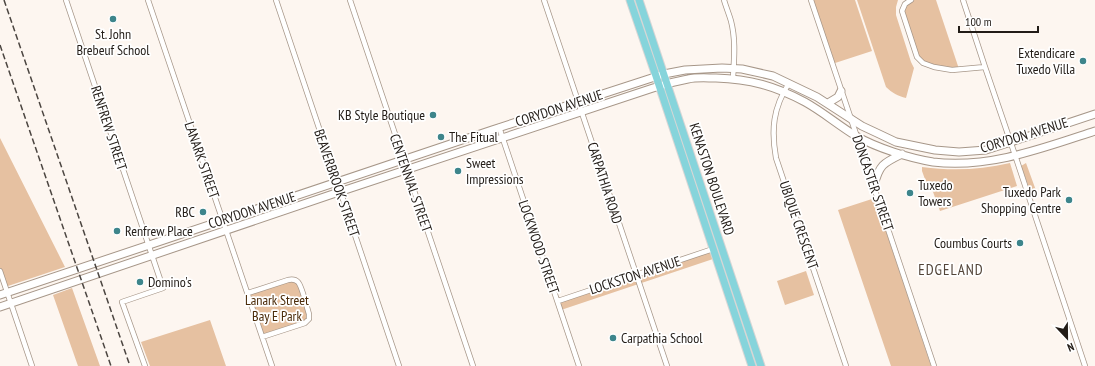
<svg xmlns="http://www.w3.org/2000/svg" width="1095" height="366" font-family="'PT Sans Narrow',sans-serif">
  <style>
    .green { fill: #e6c1a1 }
    .lines { fill: none; stroke-linecap: round; stroke-linejoin: round }
    .street-casing { stroke: #a79789; stroke-width: 6 }
    .secondary-casing { stroke: #a79789; stroke-width: 9 }
    .primary-casing { stroke: #d7d6d5; stroke-width: 9 }
    .street { stroke: #fff; stroke-width: 4.5 }
    .secondary { stroke: #fff; stroke-width: 7 }
    .primary { stroke: #86d4db; stroke-width: 7 }
    .rail { stroke: #4b4540; stroke-width: 1.5; stroke-dasharray: 6 3; stroke-linecap: butt }
    .poi-dot { fill: #3d858b; stroke: #fff; stroke-width: 1.5 }
    .labels { text-anchor: middle; dominant-baseline: central; stroke-width: 3.5; stroke-linejoin: round; paint-order: stroke }
    .poi-label { font-size: 14px; fill: #221c17; stroke: #fff; text-anchor: start }
    .street-label { font-size: 14px; fill: #221c17; stroke: #fff }
    .park-label { font-size: 14px; fill: #4a2a08; stroke: #fff }
    .neighbourhood-label { font-size: 15px; letter-spacing: 1px; fill: #534539; stroke: #fff }
  </style>
  <rect width="100%" height="100%" fill="#fdf6f0"/>
  <path class="green" d="M811,0H855L872,51L832,64Z
    M857,0H898L896,7V15L911,62L914,68L906,98C898,96 892,93 886,87Z
    M911,0H936L959,69L952,70L923,63L917,57L902,11Z
    M0,138L65,267L5,287L0,271Z
    M1010,163L1017,186L940,211L929,181L926,182L922,171V167C952,171 980,170 1010,163Z
    M1026,163L1038,196L1033,195L1031,193L1021,166Z
    M875,198L931,366H891L838,210Z
    M713,250L716,258L561,310L558,301Z
    M806,271L814,295L785,305L777,281Z
    M288,280L297,281L309,319L262,337L248,293Z
    M72,288L100,366H78L53,295Z
    M210,320L226,366H150L141,342Z"/>
  <g class="lines">
    <g class="street-casing">
      <path id="street" d="M66,0L163,288L122,302L145,366
        M148,0L272,366
        M276,0L399,366
        M350,0L473,366
        M544,0L667,366
        M724,0C726,7 729,14 731,21C736,40 734,60 733,78
        M811,0L934,366
        M911,0L905,4L902,11L917,57L923,63L934,67L952,70L985,67
        M963,0L985,67L1015,155L1085,366
        M789,83C773,108 771,130 776,158L846,366
        M499,127L579,366
        M0,271L32,366
        M248,293L288,280C292,279 295,279 298,282C302,286 307,308 309,314V319L305,323L262,337
        M558,301L713,249"/>
    </g>
    <g class="secondary-casing">
      <path id="secondary" d="M828,103L838,97L841,91
        M874,186C879,165 883,163 902,154
        M0,295L492,130L664,74L685,70L722,68L742,69L773,76L817,97L862,126L877,133L896,142L935,150L959,152L986,150L1011,142L1095,114
        M0,307L333,194L653,88C665,84 677,81 688,79C697,77 707,78 716,78C750,79 775,86 805,102C823,112 838,125 856,136C877,148 909,158 933,162C988,169 1043,148 1095,131"/>
    </g>
    <g class="primary-casing">
      <path id="primary" d="M630,0L656,76L752,366
        M639,0L761,366"/>
    </g>
    <use href="#street" class="street"/>
    <use href="#secondary" class="secondary"/>
    <use href="#primary" class="primary"/>
    <path class="rail" d="M4,0L130,366
      M0,45L111,366"/>
  </g>
  <g class="poi-dot">
    <circle cx="113" cy="19" r="4"/>
    <circle cx="1083" cy="61" r="4"/>
    <circle cx="433" cy="115" r="4"/>
    <circle cx="441" cy="137" r="4"/>
    <circle cx="458" cy="171" r="4"/>
    <circle cx="910" cy="193" r="4"/>
    <circle cx="1069" cy="200" r="4"/>
    <circle cx="203" cy="212" r="4"/>
    <circle cx="117" cy="231" r="4"/>
    <circle cx="1020" cy="243" r="4"/>
    <circle cx="140" cy="282" r="4"/>
    <circle cx="613" cy="338" r="4"/>
  </g>
  <g class="labels">
    <g class="poi-label">
      <text x="113" y="34" text-anchor="middle">St. John<tspan x="113" dy="16">Brebeuf School</tspan></text>
      <text x="1075" y="53" text-anchor="end">Extendicare<tspan x="1075" dy="16">Tuxedo Villa</tspan></text>
      <text x="425" y="115" text-anchor="end">KB Style Boutique</text>
      <text x="449" y="137">The Fitual</text>
      <text x="466" y="163">Sweet<tspan x="466" dy="16">Impressions</tspan></text>
      <text x="918" y="185">Tuxedo<tspan x="918" dy="16">Towers</tspan></text>
      <text x="1061" y="192" text-anchor="end">Tuxedo Park<tspan x="1061" dy="16">Shopping Centre</tspan></text>
      <text x="195" y="212" text-anchor="end">RBC</text>
      <text x="125" y="231">Renfrew Place</text>
      <text x="1012" y="243" text-anchor="end">Coumbus Courts</text>
      <text x="148" y="282">Domino's</text>
      <text x="621" y="338">Carpathia School</text>
    </g>
    <g class="street-label">
      <text transform="translate(559 108) rotate(-18)">CORYDON AVENUE</text>
      <text transform="translate(109 128) rotate(72)">RENFREW STREET</text>
      <text transform="translate(1024 135) rotate(-17)">CORYDON AVENUE</text>
      <text transform="translate(202 160) rotate(71)">LANARK STREET</text>
      <text transform="translate(712 179) rotate(72)">KENASTON BOULEVARD</text>
      <text transform="translate(337 183) rotate(71)">BEAVERBROOK STREET</text>
      <text transform="translate(411 183) rotate(71)">CENTENNIAL STREET</text>
      <text transform="translate(605 183) rotate(72)">CARPATHIA ROAD</text>
      <text transform="translate(873 183) rotate(71)">DONCASTER STREET</text>
      <text transform="translate(252 210) rotate(-18)">CORYDON AVENUE</text>
      <text transform="translate(799 225) rotate(71)">UBIQUE CRESCENT</text>
      <text transform="translate(539 247) rotate(71)">LOCKWOOD STREET</text>
      <text transform="translate(635 275) rotate(-18)">LOCKSTON AVENUE</text>
    </g>
    <g class="park-label">
      <text x="277" y="300">Lanark Street<tspan x="277" dy="16">Bay E Park</tspan></text>
    </g>
    <g class="neighbourhood-label">
      <text x="951" y="269">EDGELAND</text>
    </g>
  </g>
  <g transform="translate(1067 338) rotate(158)" stroke="#ffffff" stroke-width="3" paint-order="stroke">
  <path d="M0-3L7 15L0 10L-7 15Z" fill="#221c17"/>
  <text y="-6" font-size="11" font-weight="bold" text-anchor="middle" fill="#221c17">N</text>
  </g>
  <path d="M959 26v6h79v-6" fill="none" stroke="#221c17" stroke-width="2"/>
  <text x="965" y="26" font-size="12" fill="#221c17" stroke="#ffffff" stroke-width="3" paint-order="stroke">100 m</text>
</svg>
